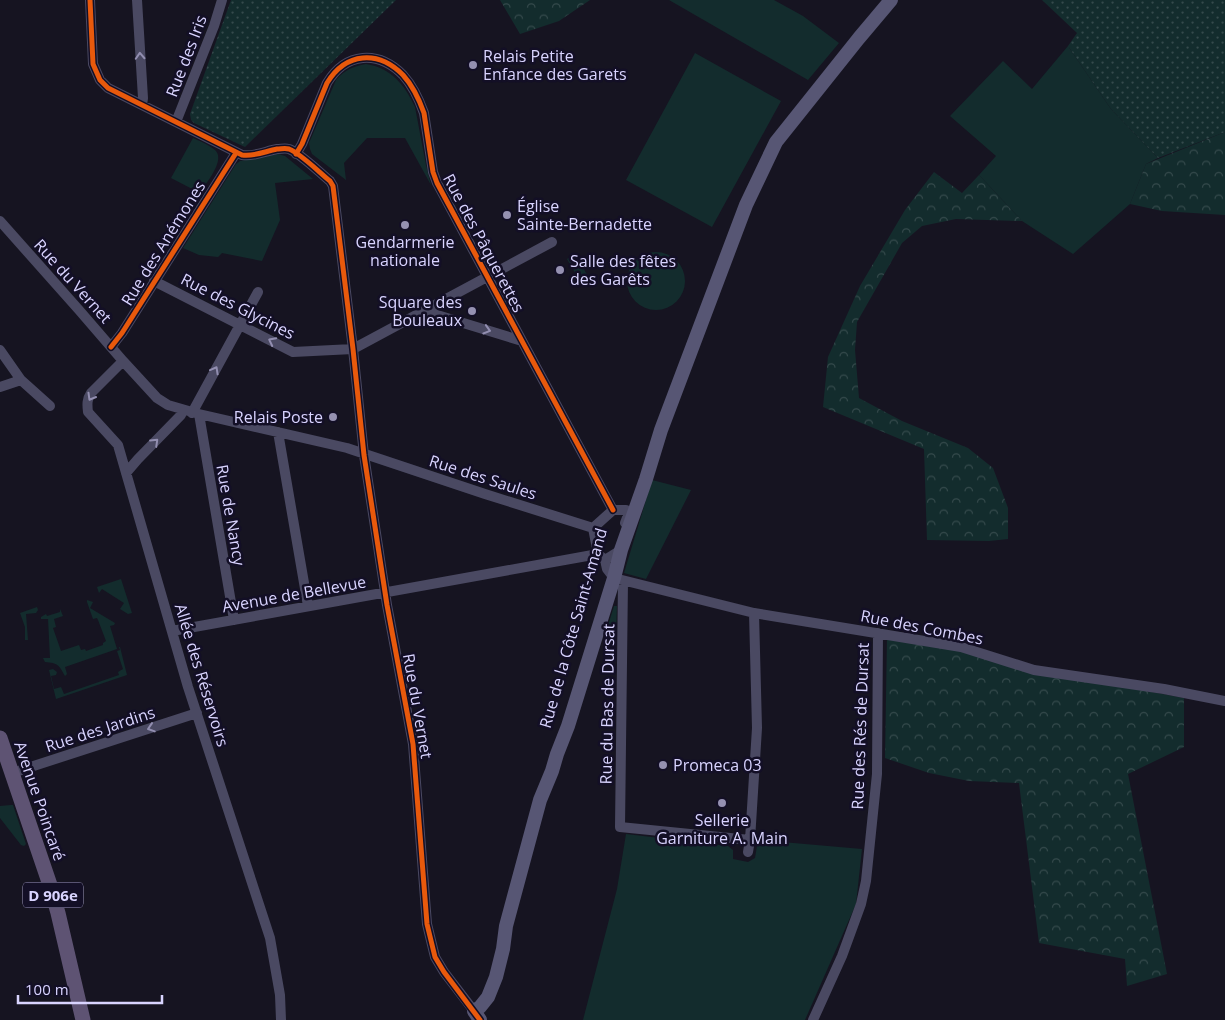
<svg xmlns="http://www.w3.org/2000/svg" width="1225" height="1020" font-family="'Open Sans',sans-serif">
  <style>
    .green { fill: #132c2d }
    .forest { fill: url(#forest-crowns) }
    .garden { fill: url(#garden-dots) }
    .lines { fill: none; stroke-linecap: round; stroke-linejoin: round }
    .minor { stroke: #4a4962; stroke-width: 10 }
    .secondary { stroke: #575674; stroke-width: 14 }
    .primary { stroke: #5e5373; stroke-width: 15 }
    .cycleway-casing { stroke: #130f26; stroke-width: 8 }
    .cycleway { stroke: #e8590c; stroke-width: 5 }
    .oneway { stroke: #928eb0 }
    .poi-dot { fill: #9591b1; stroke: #130f26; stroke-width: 2 }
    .labels { text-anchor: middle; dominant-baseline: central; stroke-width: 5; stroke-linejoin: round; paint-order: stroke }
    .shield { fill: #130f26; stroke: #9e99be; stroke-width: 1 }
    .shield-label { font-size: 15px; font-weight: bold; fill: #d9d4ff }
    .street-label { font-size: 16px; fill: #d9d4ff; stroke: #130f26 }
    .poi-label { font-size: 16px; fill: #d9d4ff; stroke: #130f26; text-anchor: start }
  </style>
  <defs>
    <pattern id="forest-crowns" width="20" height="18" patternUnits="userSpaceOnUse" patternTransform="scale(1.25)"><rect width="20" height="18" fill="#132c2d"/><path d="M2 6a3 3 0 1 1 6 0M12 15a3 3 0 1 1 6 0" fill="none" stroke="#354a4c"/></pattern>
    <pattern id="garden-dots" width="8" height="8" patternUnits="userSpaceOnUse" patternTransform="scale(1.25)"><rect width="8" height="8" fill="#132c2d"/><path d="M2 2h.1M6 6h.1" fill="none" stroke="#354a4c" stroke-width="1.8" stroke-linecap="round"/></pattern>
  </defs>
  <rect width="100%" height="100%" fill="#161421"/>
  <path class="green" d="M669,0H774L803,16L839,43L808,80Z
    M1068,46L1111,109L1158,158L1146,164L1130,204L1073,254L1022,221L979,175L996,156L950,116L1003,61L1032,89Z
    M695,53L781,101L712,227L626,180Z
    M366,64C391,68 405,85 415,107L426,165L431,185L405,138H367L344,163L346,180L312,154L310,149L309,143L336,80C346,69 352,67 366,64Z
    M193,138C200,141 209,145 215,150C226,160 206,183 200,193L171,178Z
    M278,154L285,156L313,179L275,183L280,220L262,261L222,253L218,257L199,255L183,248L236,164L240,161Z
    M627 281a29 29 0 1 1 58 0a29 29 0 1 1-58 0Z
    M575,254L589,278L581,283L567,259Z
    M652,480L691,490L646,579L624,573Z
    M121,579L132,613L128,614L120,609L124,603L102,589L99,593L97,587Z
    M87,600L93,602L90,608L115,623L114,625L110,626L117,649L65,667L67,674L65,676C59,665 58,663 45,662L43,658H50L48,619H41V617L46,614L47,616L60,612V609L63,616L54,619L56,627L53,628L61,651L79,645L81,650L85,649L86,651L103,645V643L106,641L98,620L97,618L93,619L87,602Z
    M614,606H617L616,635L606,632Z
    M37,607L38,610L36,613L26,614L28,640H25V627L20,613Z
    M119,647H120L127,675L56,699L49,670L53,669L57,672L56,675L51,676L54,689L61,687L64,694L119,675L118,672L123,669L117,651L120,650Z
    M11,805H13L26,844L24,846L21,845L0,818V806Z
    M626,834L728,846L733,850V859L748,862L755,858L758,840L862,849L856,904L805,1020H583L617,889Z"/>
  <path class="forest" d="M500,0H590L559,21L520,34Z
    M1225,132V215L1162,211L1130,204L1146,164Z
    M934,172L962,193L979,175L1022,221L956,219L922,226L902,243L857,322L855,350L859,398L902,421L968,448L993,468L1008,508V539L989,541L927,540L924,449L823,407L828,357L860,286L905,210Z
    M887,639L957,650L1006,665L1184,698V747L1128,774L1167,974L1127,986L1125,959L1039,943L1019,783L969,781L929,773L885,758Z"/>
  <path class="garden" d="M231,0H396L245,147L194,123L191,120L190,114Z
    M1042,0H1225V132L1158,158L1111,109L1068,46L1077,33Z"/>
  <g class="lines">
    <path class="minor" d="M90,0L93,64L100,80L108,88L242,155C254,157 266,151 277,149C281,149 285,148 289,149C300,153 320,173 330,181L333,186L353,349L364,455L387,605L413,744L427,924L435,957L444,972L474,1011
      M137,0L143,98L142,105
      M176,122L214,26L222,0
      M296,154L302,144L327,83C346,52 378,50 403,75C413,86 419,99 424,113L433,172L437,183L613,510
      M0,221L79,310L123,361L157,398L168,405L199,414L347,448L485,494L593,528
      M154,281L293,352L353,349L552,242
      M424,311L522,341
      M111,347L122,333L236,153
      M0,350L21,380L50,406
      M123,361L91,393C87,399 87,404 88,412L118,445L188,687L270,938L280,995L281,1020
      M0,387L21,380
      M192,413L258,292
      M199,414L234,620
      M278,432L308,606
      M126,473L138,459L181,415L183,410
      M625,523L628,515L626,510H613L593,528L598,554L605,560L607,569L614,578L754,613L961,647L1034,670L1164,689L1225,701
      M605,560L621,550V547
      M623,581L620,827L750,840L757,728L754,613
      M172,631L598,554
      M12,773L197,713
      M748,852L750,840
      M813,1020L842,956L861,904L866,881L877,774L878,633"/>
    <path class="secondary" d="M480,1020L474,1011L480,1007L488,997L496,977L503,949L506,926L540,800L552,771L557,754L568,726L614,578L621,550L646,479L661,430L746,205L776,142L859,38L891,0"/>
    <path class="primary" d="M0,738L50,885L58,913L83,1020"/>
    <g class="cycleway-casing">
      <path id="cycleway" d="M90,0L93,64L100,80L108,88L242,155C254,157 266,151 277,149C281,149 285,148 289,149C300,153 320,173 330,181L333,186L353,349L364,455L387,605L413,744L427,924L435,957L444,972L480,1020
        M296,154L302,144L327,83C346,52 378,50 403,75C413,86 419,99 424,113L433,172L437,183L613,510
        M111,347L122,333L236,153"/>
    </g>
    <use href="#cycleway" class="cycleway"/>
  </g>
  <defs><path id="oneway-chevron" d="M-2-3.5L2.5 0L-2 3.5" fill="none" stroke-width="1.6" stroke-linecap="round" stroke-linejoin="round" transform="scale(1.25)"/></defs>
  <g class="oneway">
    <use href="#oneway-chevron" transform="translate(140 56) rotate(-93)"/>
    <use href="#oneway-chevron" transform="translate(487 330) rotate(17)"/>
    <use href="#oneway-chevron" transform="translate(272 341) rotate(-153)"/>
    <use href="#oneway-chevron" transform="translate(215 370) rotate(-61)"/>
    <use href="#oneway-chevron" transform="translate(91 397) rotate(120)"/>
    <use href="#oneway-chevron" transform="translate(155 442) rotate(-44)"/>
    <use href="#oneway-chevron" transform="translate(151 728) rotate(162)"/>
  </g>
  <g class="poi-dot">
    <circle cx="473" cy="65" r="5"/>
    <circle cx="507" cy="215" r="5"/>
    <circle cx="405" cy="225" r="5"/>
    <circle cx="560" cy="270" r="5"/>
    <circle cx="472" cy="311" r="5"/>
    <circle cx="333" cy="417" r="5"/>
    <circle cx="663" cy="765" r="5"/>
    <circle cx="722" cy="803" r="5"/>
  </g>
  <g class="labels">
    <rect class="shield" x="23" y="882.5" width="60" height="25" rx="4"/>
    <g class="shield-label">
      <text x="53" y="895">D 906e</text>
    </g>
    <g class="street-label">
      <text transform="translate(186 56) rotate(-69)">Rue des Iris</text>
      <text transform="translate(163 243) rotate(-58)">Rue des Anémones</text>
      <text transform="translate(484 243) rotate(62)">Rue des Pâquerettes</text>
      <text transform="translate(73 281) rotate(48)">Rue du Vernet</text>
      <text transform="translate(238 306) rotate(27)">Rue des Glycines</text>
      <text transform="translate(483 477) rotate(18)">Rue des Saules</text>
      <text transform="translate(231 515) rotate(80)">Rue de Nancy</text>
      <text transform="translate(294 594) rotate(-10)">Avenue de Bellevue</text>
      <text transform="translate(922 627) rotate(11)">Rue des Combes</text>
      <text transform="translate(573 628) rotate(-74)">Rue de la Côte Saint-Amand</text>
      <text transform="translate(202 675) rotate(73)">Allée des Réservoirs</text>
      <text transform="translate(607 704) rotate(-89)">Rue du Bas de Dursat</text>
      <text transform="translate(418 706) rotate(80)">Rue du Vernet</text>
      <text transform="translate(860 726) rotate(-88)">Rue des Rés de Dursat</text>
      <text transform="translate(100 729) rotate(-18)">Rue des Jardins</text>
      <text transform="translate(40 801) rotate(71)">Avenue Poincaré</text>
    </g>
    <g class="poi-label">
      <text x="483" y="56">Relais Petite<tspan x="483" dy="18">Enfance des Garets</tspan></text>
      <text x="517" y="206">Église<tspan x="517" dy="18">Sainte-Bernadette</tspan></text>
      <text x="405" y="242" text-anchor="middle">Gendarmerie<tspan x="405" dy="18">nationale</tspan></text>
      <text x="570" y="261">Salle des fêtes<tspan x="570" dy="18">des Garêts</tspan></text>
      <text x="462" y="302" text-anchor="end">Square des<tspan x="462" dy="18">Bouleaux</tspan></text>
      <text x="323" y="417" text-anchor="end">Relais Poste</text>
      <text x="673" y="765">Promeca 03</text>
      <text x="722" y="820" text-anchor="middle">Sellerie<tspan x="722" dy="18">Garniture A. Main</tspan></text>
    </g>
  </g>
  <path d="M18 995v8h144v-8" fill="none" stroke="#d9d4ff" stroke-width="2.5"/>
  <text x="25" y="995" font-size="15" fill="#d9d4ff" stroke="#130f26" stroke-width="4" paint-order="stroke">100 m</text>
</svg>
